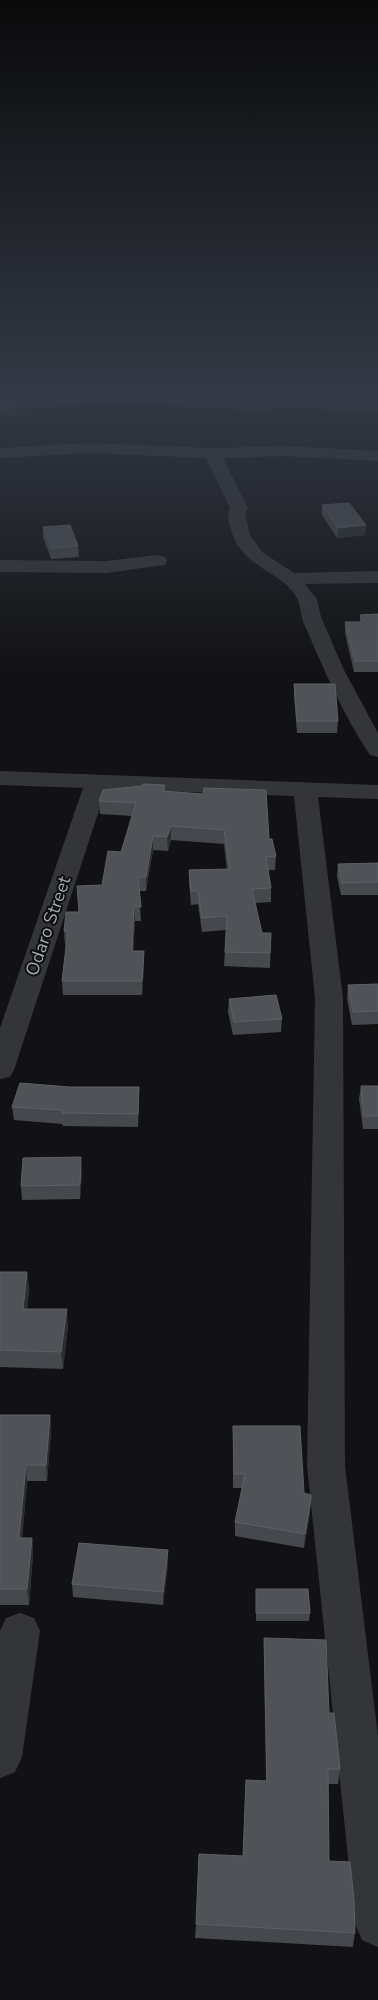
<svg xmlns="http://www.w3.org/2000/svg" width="378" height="2000" font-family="'Nunito Sans',sans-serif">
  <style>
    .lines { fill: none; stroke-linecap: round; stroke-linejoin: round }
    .minor { fill: #333539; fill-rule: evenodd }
    .wall { fill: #45484c }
    .shaded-wall { fill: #2c2e31 }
    .building { fill: #4f5257; stroke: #5c6066 }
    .labels { text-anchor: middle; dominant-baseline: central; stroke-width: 4; stroke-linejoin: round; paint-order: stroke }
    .street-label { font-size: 18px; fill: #a3acb5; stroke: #0d0d0f }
  </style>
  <rect width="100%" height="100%" fill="#121214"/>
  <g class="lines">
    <path class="minor" d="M137,394L253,400L299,398L378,402V412L299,408L253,410L137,404L0,408V398Z
      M88,443L214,448L284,446L378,451V461L284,456L223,458L248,508L245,514L250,535L262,552L294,573L378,571V583L305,584L317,599L321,617L344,670L378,733V757L370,755C343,715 324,670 305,626C301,618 301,608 298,600C283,569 240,570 230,526C228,519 227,515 230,508L206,458L88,453L0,458V448Z
      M158,555L165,557L167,561L165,565L106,573L0,572V560L106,561Z
      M0,771L378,785V799L318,797L343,998L345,1466L378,1736V1947L362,1940L355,1924L307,1466L315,998L294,796L106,789L14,1070L10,1077L0,1079V1028L83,788L0,785Z
      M20,1613L34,1618L40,1631L22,1757L15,1772L0,1778V1631L6,1618Z"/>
  </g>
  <path class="wall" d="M0,394H23V395L0,397Z
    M0,400L33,405V414L9,416L7,413H0Z
    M322,505L366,525L365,535L337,538L322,515Z
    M43,527L78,546L79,557L51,559L43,537Z
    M378,614V672H354L345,633V622H360V615Z
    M294,684L338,721L337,733H297L294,695Z
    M165,785V791L269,839L276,856L275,870H268L271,888V902L255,903L262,933H271L270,968L224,966L226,930L202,932L198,904L191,905L189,884V870L227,869L224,844L171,840L168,851L153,850L146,891H139L141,921H135L133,951H144V965L142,995H63L62,981L66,945H65L64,931L79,912L102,885L121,852L132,816L100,814L99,801Z
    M378,863V895H341L337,876L338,864Z
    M378,984V1024L352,1025L347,998L348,985Z
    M229,999L282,1019L281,1032L233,1035L228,1012Z
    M361,1086H378V1129H363L359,1099Z
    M139,1101L138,1127L63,1126L62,1124L14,1120L12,1107Z
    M82,1171L80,1199L22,1200L21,1186Z
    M0,1272H27L29,1289L27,1309L68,1326L63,1369L0,1367Z
    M0,1415H50L51,1431L47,1481H27L22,1538H32L33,1554L29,1605H0Z
    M233,1426L304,1493L310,1513L304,1548L235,1536V1522L242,1488H233Z
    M168,1564L163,1605L73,1597L72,1584Z
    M256,1589L310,1613L309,1621H256Z
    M264,1638L329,1713L340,1769L338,1784H328L329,1861L355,1933L353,1947L195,1938L196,1924L243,1856L266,1781L264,1654Z"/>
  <path class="shaded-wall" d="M33,405V414L9,416V407Z
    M366,525L365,535L337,538L338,528Z
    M171,826V840L168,851L167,837Z
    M153,836V850L146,891V877Z
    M134,907L135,921L133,965L132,951Z
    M144,951V965L142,995V981Z
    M139,1087V1101L138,1127V1114Z
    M81,1157L82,1171L80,1199V1185Z
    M27,1272L29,1289L25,1326L23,1309Z
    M67,1309L68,1326L63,1369L61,1352Z
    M50,1415L51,1431L47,1481L46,1465Z
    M26,1465L27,1481L21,1554L19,1538Z
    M311,1499L310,1513L304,1548L305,1534Z
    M32,1538L33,1554L29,1605L27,1589Z
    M168,1550V1564L163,1605V1592Z"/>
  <path class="building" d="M0,400H30L33,405L9,407L7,404H0Z
    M349,503L366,525L338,528L322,505Z
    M70,525L78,546L51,548L43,527Z
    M378,614V661H355L345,622H363L360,615Z
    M294,684H335L338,721H297Z
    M143,784L165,785L163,791L203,794L204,788L266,790L269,839H272L276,856L266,857L271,888L252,889L262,933H271L270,953L225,952L227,916L202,918L198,891H191L189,870L230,869L224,830L171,826L167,837L153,836L146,877H138L141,907H134L132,951H144L142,981H62L68,931H64L66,912H79L77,886L102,885L108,851L121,852L136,803L99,801L103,790L142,786Z
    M378,863V882L342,883L338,864Z
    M378,984V1011L353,1012L348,985Z
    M276,995L282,1019L234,1022L229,999Z
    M20,1083L70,1087H139L138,1114L62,1113V1110L12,1107Z
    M361,1086H378V1116H364Z
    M81,1157L80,1185L21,1186L23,1158Z
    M0,1272H27L23,1309H67L61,1352L0,1350Z
    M0,1415H50L46,1465H26L19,1538H32L27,1589H0Z
    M233,1426H300L304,1493L311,1495V1499L305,1534L235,1522L245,1474H234Z
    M79,1543L168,1550L163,1592L72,1584Z
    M256,1589H308L310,1613H256Z
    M264,1638L326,1640L329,1713H334L340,1769H328L329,1861L350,1862L354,1900L355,1933L196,1924L199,1854L243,1856L246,1780L267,1781Z"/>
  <linearGradient id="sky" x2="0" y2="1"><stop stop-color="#0a0a0b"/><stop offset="0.58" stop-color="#333945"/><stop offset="1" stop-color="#333945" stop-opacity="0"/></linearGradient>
  <rect width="378" height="674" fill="url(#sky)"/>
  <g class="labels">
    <g class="street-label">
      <text transform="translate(48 926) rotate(-71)">Odaro Street</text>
    </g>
  </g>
</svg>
